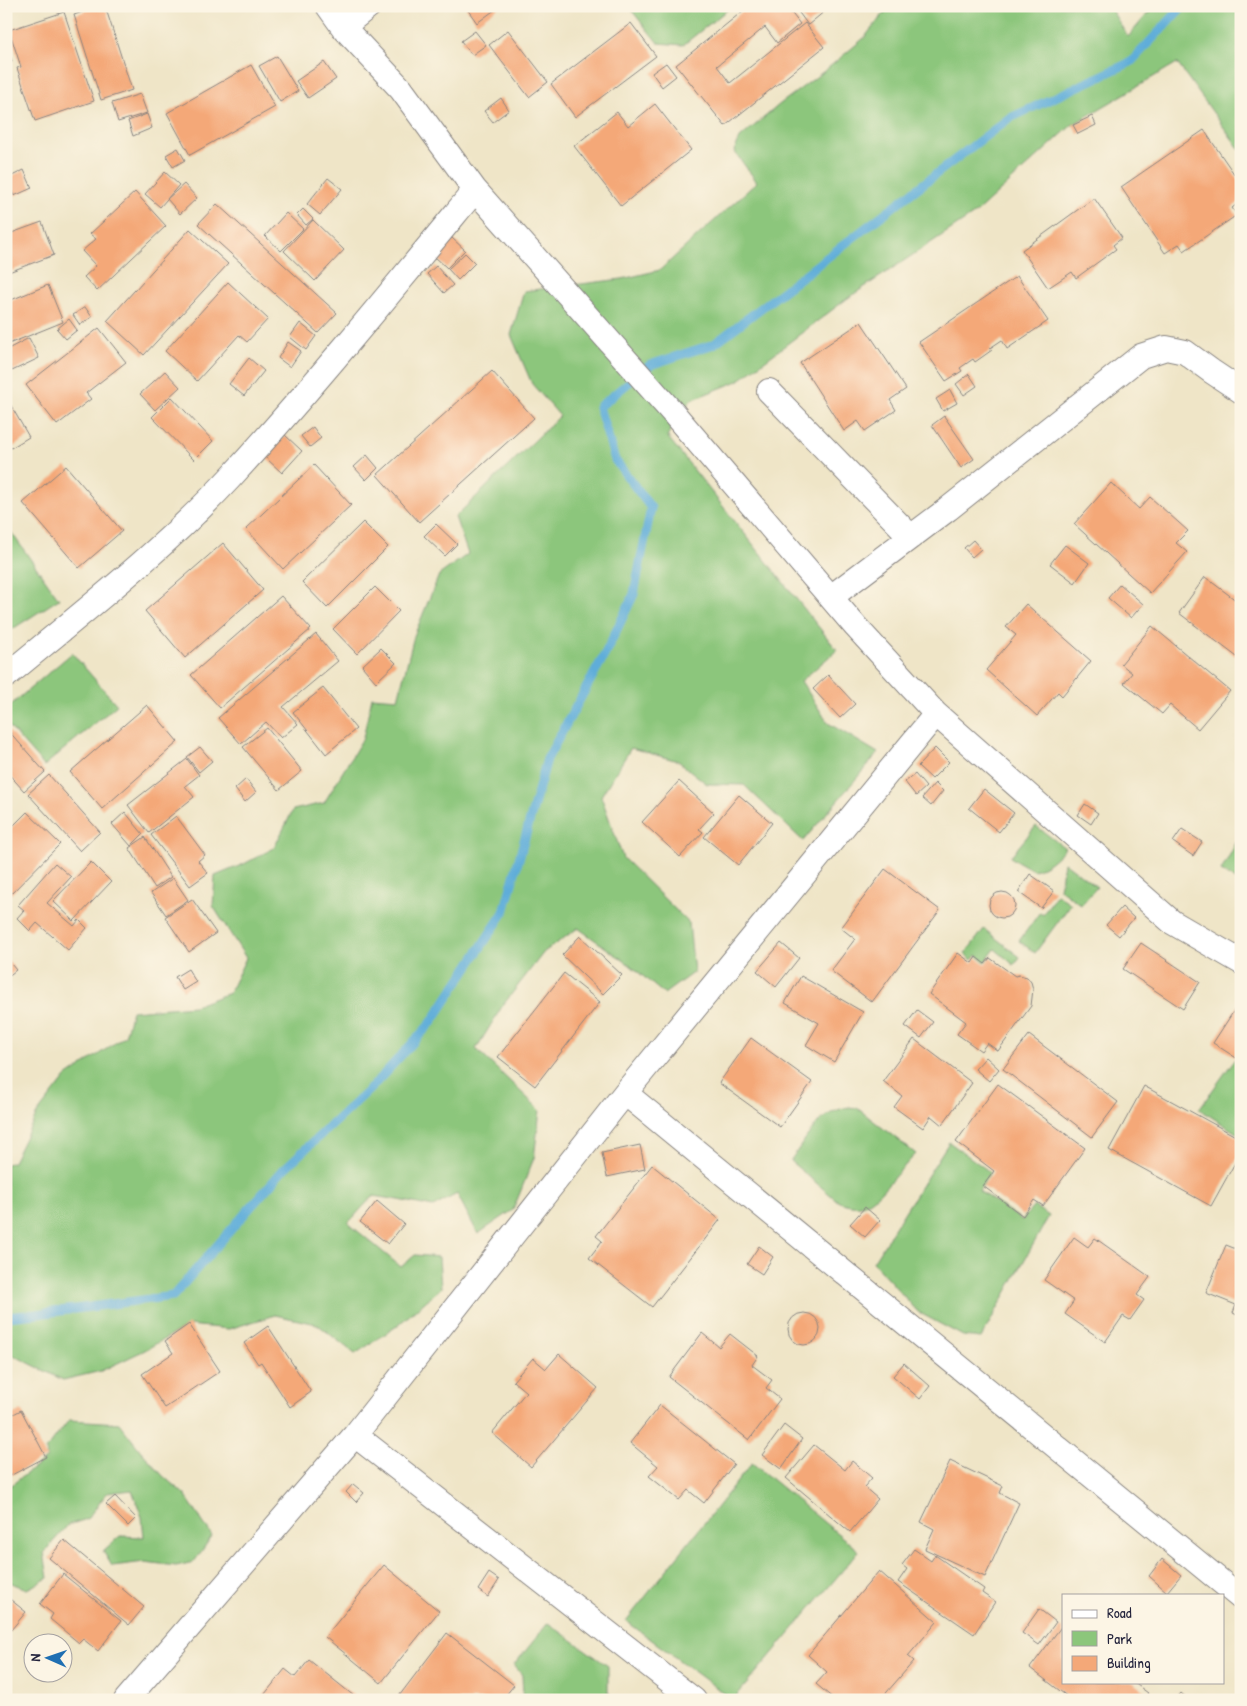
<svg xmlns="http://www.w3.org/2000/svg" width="1247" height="1706" font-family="'Patrick Hand',sans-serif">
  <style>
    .green { fill: #8cc67b; stroke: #57745b }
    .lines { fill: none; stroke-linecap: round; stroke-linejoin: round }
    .stream { stroke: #5fadd9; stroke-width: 9 }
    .building { fill: #f4a878 }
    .street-casing { stroke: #888481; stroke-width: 26 }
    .street { stroke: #fff; stroke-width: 24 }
  </style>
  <rect width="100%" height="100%" fill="#fcf5e5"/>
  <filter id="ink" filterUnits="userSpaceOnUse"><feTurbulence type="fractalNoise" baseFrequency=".02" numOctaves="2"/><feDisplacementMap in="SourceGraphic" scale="10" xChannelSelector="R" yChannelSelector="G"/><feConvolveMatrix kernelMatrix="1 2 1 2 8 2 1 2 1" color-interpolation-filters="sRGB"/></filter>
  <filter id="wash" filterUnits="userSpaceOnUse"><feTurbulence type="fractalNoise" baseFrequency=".0096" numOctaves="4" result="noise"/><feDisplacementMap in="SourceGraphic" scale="20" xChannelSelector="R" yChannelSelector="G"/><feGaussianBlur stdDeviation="1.12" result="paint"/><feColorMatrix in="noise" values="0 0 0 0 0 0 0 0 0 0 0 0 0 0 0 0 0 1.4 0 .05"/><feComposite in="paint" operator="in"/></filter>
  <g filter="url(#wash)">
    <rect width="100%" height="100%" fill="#efe5c7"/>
    <path class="green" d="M628,6H732L683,45L658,43Z
      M890,6H1109L1128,37L1154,6H1241V151L1177,63L1072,125L977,212L848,298L738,381L691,400L667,436L837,650L801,681L828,723L878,753L803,841L744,785L707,784L678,761L631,748L601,796L623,858L689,923L694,972L664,994L630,965L578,928L544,952L503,1005L476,1049L540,1110L534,1158L513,1210L478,1234L457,1194L433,1207L399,1200L373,1196L348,1223L401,1267L415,1255L439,1257L441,1288L397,1326L355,1354L317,1324L275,1315L229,1329L189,1325L145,1350L101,1371L63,1380L15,1356L6,1354V1164L13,1162L37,1114L66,1077L125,1036L132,1011L194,1006L229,993L246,958L213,906L215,876L244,864L274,848L293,810L324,803L363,738L372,697L398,699L414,636L439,575L468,554L455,517L560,416L532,384L511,335L524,291L622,279L660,270L757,182L734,151L740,138L780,104L827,69L864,38Z
      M6,525L59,599L11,630L6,621Z
      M72,653L117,705L44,766L6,723V709Z
      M1036,826L1065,848C1055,859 1047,867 1033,870L1010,857Z
      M1241,834V883L1221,871Z
      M1064,862L1097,887L1081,905L1060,889Z
      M1057,894L1071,904L1035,953L1019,941L1040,912L1043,914Z
      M984,929L1020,957L1014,965L995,949L985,962L977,955L972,960L965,954Z
      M1235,1059L1241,1062V1136L1199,1109Z
      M849,1107L857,1108L916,1154C907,1163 898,1173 889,1183C872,1201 866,1211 839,1202L790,1161C808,1137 818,1112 849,1107Z
      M949,1142L990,1172L979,1191L1022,1220L1034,1206L1049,1216L981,1338L963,1336L918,1312L873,1262Z
      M69,1420L119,1423L140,1450L163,1476L185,1495L212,1536L194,1562L176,1566L145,1562L112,1566L103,1551L120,1536L144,1537L142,1517L132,1490L107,1493L87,1519L68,1525L44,1552L48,1578L27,1589L6,1581V1489L47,1458L46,1450Z
      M752,1463L859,1551L733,1700L626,1621Z
      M548,1623L608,1666V1692L615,1700H518L523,1694L522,1675L514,1665Z"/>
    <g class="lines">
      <path class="stream" d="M6,1317L37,1314L173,1296L284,1169L371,1088L431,1023L504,912L547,759L605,654L634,594L651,508L615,460L599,407L650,365L714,344L1008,119L1131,62L1183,6"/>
    </g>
    <g id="blocks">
      <path class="building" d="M99,6H105L132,90L101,100L74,15Z
        M465,6H500L477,23Z
        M749,6H786L800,24L777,43L765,27L717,66L730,83L805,23L824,47L725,126L676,65Z
        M794,6H831L808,25Z
        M64,12L94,101L35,121L17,68L21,67L9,30Z
        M631,23L656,56L575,117L551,84Z
        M508,30L548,82L529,97L489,45Z
        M475,31L486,45L472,55L461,41Z
        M6,45L12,61L6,63Z
        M277,56L298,91L280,102L259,66Z
        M324,62L336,79L308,98L296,81Z
        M666,63L676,76L662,87L652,73Z
        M251,65L275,107L190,155L167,113Z
        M140,94L147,113L118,122L112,103Z
        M501,98L509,110L493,122L484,111Z
        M655,104L691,150L621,206L574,146L617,112L628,126Z
        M147,114L152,128L133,136L128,121Z
        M1092,116L1096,125L1078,134L1073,125Z
        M1204,130L1241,184V201L1232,208L1237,215L1184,251L1179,244L1165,253L1121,187Z
        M178,148L185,160L173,167L166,155Z
        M24,170L32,188L14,196L6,179Z
        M165,172L179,185L167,199L184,184L197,198L180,214L167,199L160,207L145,194Z
        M328,178L342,189L320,215L307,204Z
        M135,192L166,226L97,291L84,277L96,266L82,251L96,239L90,234Z
        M1094,198L1122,238L1113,245L1116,249L1076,278L1072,272L1048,288L1022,250Z
        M217,204L337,313L318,333L198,224Z
        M303,209L313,219L306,225L297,215Z
        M286,213L303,229L281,251L265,236Z
        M313,220L344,250L315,281L284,251Z
        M42,222L54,255L6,273V235Z
        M190,229L228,264L144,355L107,321Z
        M452,238L465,250L447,268L434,256Z
        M465,253L475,263L458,280L448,269Z
        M436,266L453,285L444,293L427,274Z
        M1017,276L1048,321L1007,349L1002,340L990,348L992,350L975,362L973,359L960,368L962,371L946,381L919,342Z
        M228,282L268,319L247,342L239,335L197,381L165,351Z
        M48,285L63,322L6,345V302Z
        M85,307L92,317L80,325L73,315Z
        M69,319L77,330L66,339L57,329Z
        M861,322L906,389L890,400L896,410L865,431L858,421L844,431L800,363Z
        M300,323L316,336L306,350L290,337Z
        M99,328L126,362L86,393L91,399L57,425L26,385Z
        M29,338L39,358L12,371L6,358V350Z
        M288,342L301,351L290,367L278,358Z
        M249,358L264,371L244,396L229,384Z
        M165,371L180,387L155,410L140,394Z
        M492,371L534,418L419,522L377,475Z
        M969,374L977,386L964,395L956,384Z
        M950,390L957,403L943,411L936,399Z
        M6,397L29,437L6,451Z
        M172,397L213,441L194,460L152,417Z
        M944,416L974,459L961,468L932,425Z
        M313,427L321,438L310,447L301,436Z
        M285,435L302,451L282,473L265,457Z
        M367,455L378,468L366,480L354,467Z
        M314,465L351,505L283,569L246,529Z
        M66,466L122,531L79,568L23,503Z
        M1111,483L1139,509L1150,497L1188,531L1176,543L1187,552L1150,593L1074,524Z
        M363,522L388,547L327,608L302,582Z
        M436,524L457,544L445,556L424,536Z
        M973,540L981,549L972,557L964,548Z
        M223,543L263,590L185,658L145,611Z
        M1065,545L1089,563L1075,583L1050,564Z
        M1205,577L1241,604V660L1179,613Z
        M1120,584L1143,604L1131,618L1108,598Z
        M375,587L399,611L357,654L333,629Z
        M281,596L311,629L220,708L191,675Z
        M1026,604L1091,661L1062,696L1058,692L1037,716L986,670L1016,635L1006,627Z
        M1152,626L1230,691L1198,729L1170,705L1162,714L1124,683L1132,673L1121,664Z
        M316,634L338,661L283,707L298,724L281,738L266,722L241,744L218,718Z
        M381,648L396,663L376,682L362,666Z
        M828,675L855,704L840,718L813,689Z
        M323,688L356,729L326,754L293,712Z
        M147,705L178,742L102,809L70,772Z
        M6,728L45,772L24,791L6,771Z
        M267,728L302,771L279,790L243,747Z
        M200,747L212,761L199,772L187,757Z
        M935,748L949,762L932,779L918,766Z
        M187,759L199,775L185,786L194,797L149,833L128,805Z
        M915,774L926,787L916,796L905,782Z
        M49,775L100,832L80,851L28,794Z
        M246,779L256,792L245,802L235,789Z
        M679,781L714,813L699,829L703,832L680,857L642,822Z
        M935,783L943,791L931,806L922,798Z
        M984,789L1014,813L999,832L969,808Z
        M739,795L772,823L738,865L704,837Z
        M1085,804L1098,813L1091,824L1078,815Z
        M27,812L60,844L6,899V833Z
        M125,812L143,834L131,846L112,824Z
        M176,816L205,855L198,861L208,873L190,886L151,835Z
        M1182,829L1202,842L1193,856L1173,842Z
        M145,837L171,877L155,888L129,848Z
        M91,862L111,882L74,921L53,901Z
        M55,863L71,877L47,903L74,926L79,920L87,928L68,950L37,923L30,931L17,918L24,910L18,905Z
        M885,869L940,910L872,1002L831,971L855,939L841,928Z
        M1030,874L1054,891L1041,908L1018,892Z
        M173,878L188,900L166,915L151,893Z
        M989 905a13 13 0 1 1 26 0a13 13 0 1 1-26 0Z
        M192,899L216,933L189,952L165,917Z
        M1122,907L1134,918L1119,936L1106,925Z
        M580,936L622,975L603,994L562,955Z
        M781,943L799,958L776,987L757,971Z
        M1141,943L1200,982L1183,1009L1123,969Z
        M958,953L972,963L976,957L985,964L990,958L1015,976L1019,975L1027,977L1031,982L1033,989L1031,1006L998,1051L987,1043L981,1051L957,1034L966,1022L929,994Z
        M6,958L16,970L6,978Z
        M188,969L196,982L183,990L175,977Z
        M564,973L600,1002L535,1086L498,1057Z
        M801,976L863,1012L834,1062L806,1045L819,1023L785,1003Z
        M1237,1006L1241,1008V1061L1213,1043Z
        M917,1010L933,1022L921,1038L905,1026Z
        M1029,1035L1118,1102L1092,1137L1003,1069Z
        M751,1038L812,1082L780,1127L719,1083Z
        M914,1039L972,1083L942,1125L931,1116L923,1128L894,1107L902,1096L883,1081Z
        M986,1057L999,1069L989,1081L975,1069Z
        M998,1084L1085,1148L1043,1206L1034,1200L1023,1216L983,1186L994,1171L956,1142Z
        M1144,1086L1241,1139V1152L1211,1206L1109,1150Z
        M640,1145L645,1169L607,1177L602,1153Z
        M652,1165L720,1220L652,1307L589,1258L602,1241L596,1236Z
        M377,1201L404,1224L388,1244L360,1222Z
        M865,1207L880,1220L865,1237L850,1224Z
        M1074,1237L1088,1247L1095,1238L1150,1277L1137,1295L1144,1300L1130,1320L1123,1316L1105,1342L1065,1314L1074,1301L1044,1280Z
        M1226,1245L1241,1251V1317L1233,1313L1236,1305L1206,1293Z
        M759,1246L773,1257L762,1274L747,1264Z
        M788 1329a16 16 0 1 1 32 0a16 16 0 1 1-32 0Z
        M189,1324L220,1371L165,1408L142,1374L173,1353L165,1341Z
        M268,1326L311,1392L290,1407L261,1362L258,1364L244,1343Z
        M702,1333L719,1347L730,1334L758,1356L752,1365L772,1380L766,1388L780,1399L749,1440L669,1377Z
        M559,1354L598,1388L531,1467L492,1433L526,1392L513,1381L533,1358L546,1369Z
        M904,1363L930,1386L920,1399L893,1376Z
        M660,1405L734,1464L704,1503L688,1490L679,1500L649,1476L658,1466L630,1443Z
        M21,1410L46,1457L6,1478V1418Z
        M784,1425L802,1439L781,1469L762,1455Z
        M814,1445L845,1470L852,1461L872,1478L864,1487L878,1499L850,1532L786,1478Z
        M950,1461L1003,1486L1000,1493L1019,1503L985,1577L925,1549L934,1529L921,1522Z
        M353,1484L364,1493L356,1502L346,1492Z
        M115,1496L136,1518L128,1526L106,1504Z
        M64,1540L144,1607L129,1625L49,1558Z
        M914,1549L931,1561L935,1555L984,1589L982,1593L995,1602L974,1634L898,1582L907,1569L902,1565Z
        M1162,1559L1181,1575L1167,1592L1149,1576Z
        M384,1565L439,1611L381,1683L325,1637Z
        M879,1571L937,1622L908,1656L914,1661L880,1700H835L816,1684L827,1672L808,1655Z
        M489,1573L499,1580L488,1597L478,1590Z
        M63,1574L121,1621L98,1651L83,1639L79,1643L50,1619L53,1614L40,1604Z
        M6,1596L26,1612L6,1636Z
        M1039,1609L1056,1622L1039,1645L1022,1633Z
        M1061,1627L1063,1629V1682H1133L1148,1693L1143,1700H1072L1030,1668Z
        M447,1633L514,1685L502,1700H396Z
        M309,1660L359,1700H260L285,1669L295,1677Z
        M1181,1693L1189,1700H1175Z"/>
    </g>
  </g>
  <g filter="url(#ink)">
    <use href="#blocks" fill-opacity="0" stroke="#888481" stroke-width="1"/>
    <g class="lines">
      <g class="street-casing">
        <path id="street" d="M328,6L343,27L401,89L475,190L674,414L856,627L936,714L1172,922L1241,962
          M343,27L369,6
          M769,391L911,537
          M831,597L948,509L1141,356L1166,348L1185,352L1211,371L1241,391
          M6,676C83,612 162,551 230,478C315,385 395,287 475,190
          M625,1093L1241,1598
          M355,1435L694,1700
          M126,1700L355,1435L625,1093L936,714"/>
      </g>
      <use href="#street" class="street"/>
    </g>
  </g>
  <rect width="1247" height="1706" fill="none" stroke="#fcf5e5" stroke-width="25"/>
  <rect x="1062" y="1594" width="162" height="90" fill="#fcf5e5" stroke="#a5a1a1"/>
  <rect x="1072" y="1610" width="25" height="8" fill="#ffffff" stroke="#a5a1a1"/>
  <text x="1107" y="1618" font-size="15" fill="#22223b">Road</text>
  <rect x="1072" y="1631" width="25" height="15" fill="#8cc67b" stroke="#a5a1a1"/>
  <text x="1107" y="1644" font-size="15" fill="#22223b">Park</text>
  <rect x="1072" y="1656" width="25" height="15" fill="#f4a878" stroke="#a5a1a1"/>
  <text x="1107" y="1668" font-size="15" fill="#22223b">Building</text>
  <g transform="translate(48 1658) rotate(272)"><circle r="24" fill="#fcf5e5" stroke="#a5a1a1"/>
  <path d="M0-4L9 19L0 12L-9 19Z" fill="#1f6fb2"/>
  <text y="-8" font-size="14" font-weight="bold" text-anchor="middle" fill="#22223b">N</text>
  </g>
</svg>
